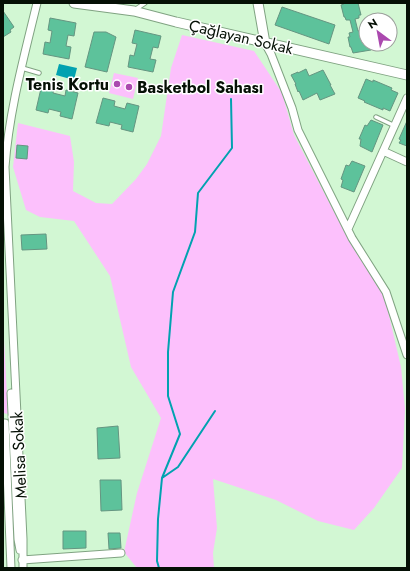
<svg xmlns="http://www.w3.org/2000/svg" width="410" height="571" font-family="Jost,sans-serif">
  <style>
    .green { fill: #fcc0fc }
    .water { fill: #01a2b0 }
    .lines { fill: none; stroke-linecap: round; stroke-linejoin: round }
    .stream { stroke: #01a2b0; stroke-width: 2 }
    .building { fill: #5dc29b; stroke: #659581 }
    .lane-casing { stroke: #80a382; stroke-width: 5.5 }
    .street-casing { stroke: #80a382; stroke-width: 9 }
    .secondary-casing { stroke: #80a382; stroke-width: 11 }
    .lane { stroke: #fff; stroke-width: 3.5 }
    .street { stroke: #fff; stroke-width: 7 }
    .secondary { stroke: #fff; stroke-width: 9 }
    .poi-dot { fill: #ab49af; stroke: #fff; stroke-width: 1.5 }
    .labels { text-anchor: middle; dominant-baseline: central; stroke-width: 3; stroke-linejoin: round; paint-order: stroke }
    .street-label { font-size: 16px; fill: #051005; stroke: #fff }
    .poi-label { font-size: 16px; font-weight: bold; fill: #051005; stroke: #fff; text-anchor: end }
  </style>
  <rect width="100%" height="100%" fill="#d2f7d3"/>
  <path class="green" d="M182,35L254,51L282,93L294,135L344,231L384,294L401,367L405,409L402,468L374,508L354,530L318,521L276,500L213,479L217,528L213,553L214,568H137L124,552L137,493L161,418L131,367L110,276L74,221L40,217L26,210L13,167L18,123L70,136L74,162L73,191L96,203L112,204L136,179L147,164L161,136L171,68Z
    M114,73L138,78L133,99L109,93Z
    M3,321L8,414L3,413Z"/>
  <path class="water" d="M59,64L77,68L74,80L56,75Z"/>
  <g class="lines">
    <path class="stream" d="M162,478L178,467L215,411
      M159,568L157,561L158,519L162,478L180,434L168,396V352L173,292L195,232L198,193L232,148L231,99"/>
  </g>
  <path class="building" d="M344,3H358L361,15H359V18L355,19L358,31L366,30V44H370L371,50L353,53L351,47H350L348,37H350L349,33L353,32L350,20H346L345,17H344L341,5L344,4Z
    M282,7L335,25L329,44L275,25Z
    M3,11L14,27L10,30L11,32L3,37Z
    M50,18L76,23L74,36L68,35L66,46L71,47L69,59L43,54L45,42L50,43L52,31L48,30Z
    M135,30L161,36L158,48L153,47L150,59L156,60L153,72L128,67L130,55L134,56L137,44L132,43Z
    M94,32H106L116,37L107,72L85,67Z
    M306,69L309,76L323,70L331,85H330L335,94L320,100L317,93L303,100L299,91L298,92L295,84H296L291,75L298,72V73Z
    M366,79L373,82V80L392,88L391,90L398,93L390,111L383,108V110L364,102L365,101L358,98Z
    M42,84L54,87L53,93L65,96L66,90L78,93L72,119L60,116L61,112L49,109L48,113L36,110Z
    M103,98L115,101L114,106L125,109L127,103L139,106L133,132L121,129L122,125L110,122L109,126L96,123Z
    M371,120L383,125L372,152L360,146L361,139H359L365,125L367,126Z
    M407,121V146L399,143L401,140L399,139Z
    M17,145L28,146L27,159L16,158Z
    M352,161L365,166L354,192L341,187L343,180L341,179L346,165L349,166Z
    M46,234L47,249L22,250L21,235Z
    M118,426L120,458L98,459L97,428Z
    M100,480H121L122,510L101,511Z
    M63,531H86V548L63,549Z
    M108,533H120L121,548L109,549Z"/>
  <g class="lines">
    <g class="lane-casing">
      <path id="lane" d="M136,9L145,3
        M22,68L39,73
        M376,117L395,126"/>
    </g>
    <g class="street-casing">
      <path id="street" d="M265,43L271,54L292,108L298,130L352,238L386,292L407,355
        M383,151L407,162
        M348,229L407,98
        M11,393L18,539L20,550
        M3,423H5L11,568
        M22,560L121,553
        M23,568V539L5,167C9,111 24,57 37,3"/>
    </g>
    <g class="secondary-casing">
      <path id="secondary" d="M74,3L134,11L176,22L407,75
        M258,3L265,43"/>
    </g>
    <use href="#lane" class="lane"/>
    <use href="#street" class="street"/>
    <use href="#secondary" class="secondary"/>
  </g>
  <g class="poi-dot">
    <circle cx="117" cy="84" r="4"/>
    <circle cx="129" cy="87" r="4"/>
  </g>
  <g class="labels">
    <g class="street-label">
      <text transform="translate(241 37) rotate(13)">Çağlayan Sokak</text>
      <text transform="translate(19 455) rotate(-93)">Melisa Sokak</text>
    </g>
    <g class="poi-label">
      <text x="109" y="84">Tenis Kortu</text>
      <text x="137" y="87" text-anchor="start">Basketbol Sahası</text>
    </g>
  </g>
  <rect width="410" height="571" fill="none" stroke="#051005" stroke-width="8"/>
  <g transform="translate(378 32) rotate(328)"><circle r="19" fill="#ffffff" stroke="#9b9f9b"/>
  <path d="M0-3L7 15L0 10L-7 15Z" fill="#ab49af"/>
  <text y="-6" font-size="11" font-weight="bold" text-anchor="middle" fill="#051005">N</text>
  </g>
</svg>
